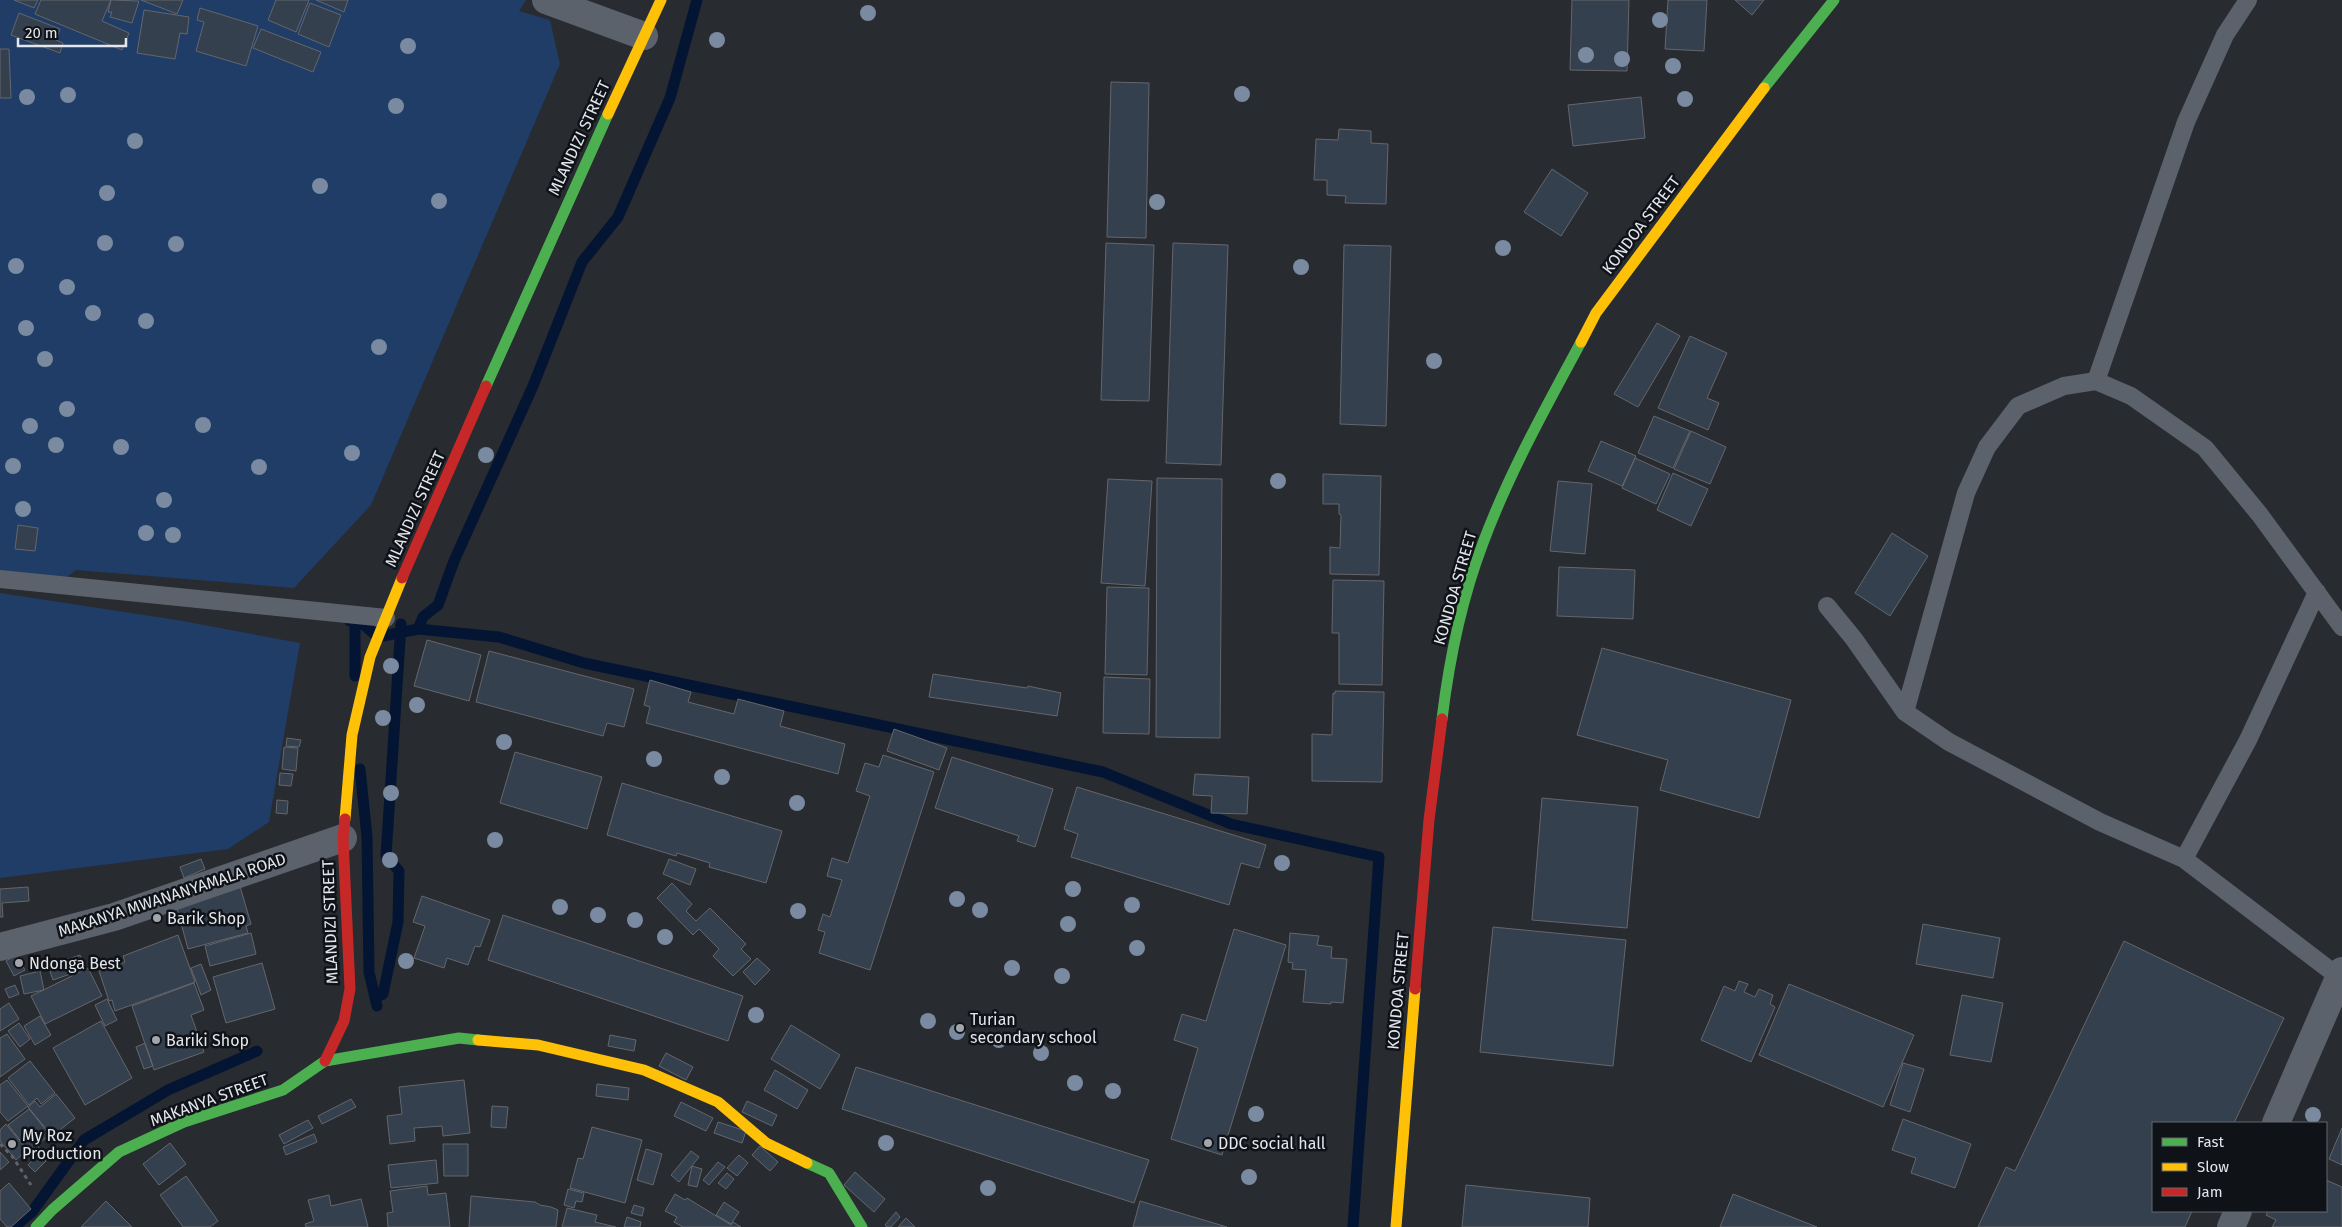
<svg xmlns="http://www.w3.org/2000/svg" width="2342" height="1227" font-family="'Fira Sans',sans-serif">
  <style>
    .green { fill: #1f3d66 }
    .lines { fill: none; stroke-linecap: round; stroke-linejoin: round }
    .stream { stroke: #041534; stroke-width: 11 }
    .building { fill: #35404f; stroke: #64666b }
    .path { stroke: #5e636b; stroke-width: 3; stroke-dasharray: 4 4; stroke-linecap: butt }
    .lane { stroke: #5c626c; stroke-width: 18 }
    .street { stroke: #5c626c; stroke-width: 28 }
    .fast { stroke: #4caf50; stroke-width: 11 }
    .slow { stroke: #ffc107; stroke-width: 11 }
    .jam { stroke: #c62828; stroke-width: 11 }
    .tree { fill: #7a8aa1 }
    .poi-dot { fill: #a2a5ab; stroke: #0f1216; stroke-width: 2 }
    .labels { text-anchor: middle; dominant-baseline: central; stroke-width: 5; stroke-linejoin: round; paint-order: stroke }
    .street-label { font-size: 16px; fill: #e3e7ed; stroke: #0f1216 }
    .poi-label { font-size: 16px; fill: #e3e7ed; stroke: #0f1216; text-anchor: start }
  </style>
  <rect width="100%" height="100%" fill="#282b30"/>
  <path class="green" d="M0,0H526L519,11L550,20L560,64L371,505L294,588L76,570L67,577L0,581Z
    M0,593L177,620L300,643L269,822L228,849L0,878Z"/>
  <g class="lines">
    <path class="stream" d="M350,621L364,625L378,637L418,629L499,637L584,663L1103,772L1231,824L1379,857L1353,1227
      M418,629L423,617L438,605L454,561L533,386L582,262L618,217L670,98L697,0
      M355,676V621
      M360,769L367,837L369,972L377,1006
      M375,998L383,994L398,922L399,871L386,856L401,624
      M14,1227L32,1212L84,1140L168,1090L257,1051"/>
  </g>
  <path class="building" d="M14,0H38L34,8Z
    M41,0H111L102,21L129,33L122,50L35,14Z
    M111,0L139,1L132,23L110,17L112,12H108Z
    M141,0H183L177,14Z
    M276,0H309L296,32L268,20Z
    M316,0H348L344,12Z
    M1572,0H1629L1627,71L1570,70Z
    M1668,0H1707L1704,51L1665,49Z
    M1735,0H1764L1752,15Z
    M310,3L341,15L329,47L298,34Z
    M200,8L258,26L246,66L196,51L204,22L197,20Z
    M144,10L189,17L187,34L180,33L175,59L137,53Z
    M19,13L60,29L56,40L63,43L60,53L11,35Z
    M261,29L321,52L313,72L253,48Z
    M0,49H9L11,98H0Z
    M1111,82L1149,83L1146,238L1107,237Z
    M1641,97L1645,138L1573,146L1568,105Z
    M1339,129L1371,131V143L1388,144L1386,204L1345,203L1346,196L1327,195V180H1314L1316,139L1338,140Z
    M1552,169L1588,193L1561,236L1524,212Z
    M1106,243L1154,245L1149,401L1101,400Z
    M1173,243L1228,245L1221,465L1166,463Z
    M1344,245L1391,246L1386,426L1340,424Z
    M1657,323L1680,336L1638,407L1614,394Z
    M1690,336L1727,353L1707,398L1719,403L1708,430L1658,408Z
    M1654,416L1690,431L1673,468L1638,453Z
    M1691,431L1726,447L1710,484L1674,469Z
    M1601,441L1636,456L1622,486L1588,471Z
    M1635,458L1670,474L1656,504L1622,488Z
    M1673,473L1708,489L1691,526L1657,510Z
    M1323,474L1381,476L1379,575L1330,574V547L1340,548L1341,515L1339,514V504H1323Z
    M1157,478L1222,479L1220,738L1156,737Z
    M1108,479L1152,481L1145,586L1101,583Z
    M1558,481L1592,484L1585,554L1550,551Z
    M18,525L38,528L35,551L15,549Z
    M1892,533L1928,556L1890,616L1855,593Z
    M1559,567L1635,570L1633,619L1557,616Z
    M1333,580L1384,581L1382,685L1339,684V633H1332Z
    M1107,587L1149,588L1147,675L1105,674Z
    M427,640L481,655L469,701L414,686Z
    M1602,648L1791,700L1759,818L1660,790L1668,760L1577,735Z
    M489,651L634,689L624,727L607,723L603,736L476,702Z
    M933,674L1027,688L1028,686L1061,693L1057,716L929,697Z
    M1104,677L1150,679L1149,734L1103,733Z
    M650,680L691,692L688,702L734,714L738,699L784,711L780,726L845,744L838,774L646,723L650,707L644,705Z
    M1335,691L1384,692L1382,782L1312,781V734L1332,735L1333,693L1335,694Z
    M894,729L947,748L939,770L887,751Z
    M287,738L301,740L299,747L286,746Z
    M284,747L298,748L296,771L282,769Z
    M515,752L602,777L587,829L500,803Z
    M883,755L934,772L870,970L819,953L825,932L818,930L823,914L830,917L842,880L827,876L832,858L848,863L870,796L856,791L865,763L879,767Z
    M952,757L1053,789L1035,847L1017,841L1019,836L935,808Z
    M280,773L293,774L291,786L279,785Z
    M1195,774L1249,777L1247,814L1211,813L1212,796L1193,795Z
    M622,783L782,831L766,883L709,867L710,863L677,853L676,856L607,835Z
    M1077,787L1266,845L1259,868L1241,863L1229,905L1071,857L1078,834L1064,829Z
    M1542,798L1638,807L1627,928L1532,920Z
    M277,800L288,801L287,814L276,813Z
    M201,859L205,869L184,878L180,867Z
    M669,859L696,869L690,885L663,874Z
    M239,883L251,924L246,926L248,933L188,949L175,901Z
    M672,883L692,904L686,911L696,921L710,908L746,944L741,949L751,959L733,976L713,956L719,949L699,929L693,935L657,898Z
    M28,887L29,901L2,903L3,917H0V889Z
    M422,896L490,920L480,947L475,946L468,965L447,958L444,968L414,958L425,926L413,922Z
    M503,915L743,996L728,1041L488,960Z
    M1923,924L2000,938L1993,978L1916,964Z
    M1493,927L1626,940L1613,1066L1480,1052Z
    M1234,929L1286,945L1222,1155L1171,1139L1198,1048L1174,1040L1182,1014L1206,1021Z
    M251,933L256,954L210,966L205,946Z
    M1290,933L1319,936L1317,945L1332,947L1331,958L1347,959L1343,1003L1331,1002V1004L1303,1002L1306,970L1292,969L1293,963L1288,962Z
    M178,935L195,982L115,1011L112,1000L109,1001L99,971L125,962L123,956Z
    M2124,941L2284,1018L2234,1123H2153V1211H2192L2185,1227H1978L2006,1167L2015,1171Z
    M16,955L25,970L14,976L6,961Z
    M80,955L85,969L53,980L48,966Z
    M757,958L770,970L755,985L743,972Z
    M262,963L275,1009L226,1023L213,977Z
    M201,964L211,990L201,995L191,968Z
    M88,968L102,996L45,1024L31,996Z
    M40,971L44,990L24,994L20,976Z
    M1739,981L1748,984L1744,992L1755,997L1759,989L1773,995L1770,1004L1775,1007L1751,1062L1701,1040L1724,986L1735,991Z
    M194,983L204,1010L191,1015L204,1052L154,1070L132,1006Z
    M1789,984L1914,1035L1883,1107L1759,1055Z
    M15,985L19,994L9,998L5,989Z
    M1962,995L2003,1003L1991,1062L1950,1055Z
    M107,999L117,1020L105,1026L95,1005Z
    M9,1003L19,1019L0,1031V1009Z
    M40,1016L51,1035L35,1045L24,1026Z
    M101,1021L132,1078L85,1105L53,1048Z
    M19,1023L30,1039L20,1047L8,1031Z
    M791,1025L840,1055L820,1089L771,1059Z
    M7,1034L25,1059L0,1077V1038Z
    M610,1035L636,1040L634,1051L608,1046Z
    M145,1043L153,1066L144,1069L136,1047Z
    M666,1053L693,1067L686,1080L659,1066Z
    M30,1061L55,1093L41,1104L37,1098L29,1105L8,1078Z
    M1903,1063L1924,1069L1910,1112L1890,1105Z
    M856,1067L1149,1160L1134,1203L842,1109Z
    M775,1070L808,1090L797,1109L764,1090Z
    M7,1080L28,1106L8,1121L0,1112V1085Z
    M464,1080L470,1133L443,1136L442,1126L414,1128L415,1141L390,1144L387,1116L402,1114L399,1087Z
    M597,1084L629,1088L628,1100L596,1096Z
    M56,1094L75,1118L52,1136L28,1107L35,1101L40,1107Z
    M351,1099L356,1107L322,1124L318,1116Z
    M747,1101L777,1115L772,1126L742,1112Z
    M681,1102L713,1118L706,1131L674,1116Z
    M492,1106L508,1107L506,1128L491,1127Z
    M29,1109L50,1135L37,1145L40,1149L37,1153L32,1147L28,1150L8,1125Z
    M1903,1119L1971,1144L1955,1188L1911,1173L1916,1158L1892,1150Z
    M308,1120L313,1128L284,1144L279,1135Z
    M718,1122L746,1131L742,1143L714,1133Z
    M6,1124L27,1150L16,1160L0,1141V1130Z
    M592,1127L642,1140L625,1203L570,1188L578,1158L583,1159Z
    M2342,1128V1165L2329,1159Z
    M314,1134L317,1142L286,1155L283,1147Z
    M170,1143L186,1164L159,1185L143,1164Z
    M443,1144H468V1176H444Z
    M760,1146L778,1162L770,1171L752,1155Z
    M50,1148L54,1153L47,1160L42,1154Z
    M646,1149L662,1154L653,1185L637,1180Z
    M691,1151L699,1157L679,1182L671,1175Z
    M0,1152L9,1162L0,1170Z
    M41,1155L46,1161L35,1172L28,1165L36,1156L38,1158Z
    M739,1155L748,1163L737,1176L727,1168Z
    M436,1160L438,1183L391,1188L388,1165Z
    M718,1162L725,1167L709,1185L703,1180Z
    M692,1166L702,1169L697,1187L688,1185Z
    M855,1172L885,1199L874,1212L844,1185Z
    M727,1173L734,1179L726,1189L718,1183Z
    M186,1176L218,1221L210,1227H183L160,1195Z
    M2326,1180L2342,1187V1227H2272L2276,1220L2266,1215L2268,1211H2326Z
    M9,1183L31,1209L11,1227H7L0,1219V1191Z
    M1466,1185L1590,1198L1588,1227H1462Z
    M427,1186L428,1195L446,1193L450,1227H388L387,1213L393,1212L390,1191Z
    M568,1189L584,1193L582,1202L576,1201L574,1208L564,1205Z
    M675,1194L685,1200L687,1198L731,1225L733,1222L741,1227H683L674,1222L677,1217L665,1211Z
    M1733,1194L1817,1227H1720Z
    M329,1195L331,1206L361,1199L368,1227H306L305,1224L314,1221L308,1200Z
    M471,1196L535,1202L540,1205L551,1207L558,1210L556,1227H469Z
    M106,1201L132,1227H81Z
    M1140,1201L1227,1227H1133Z
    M724,1202L739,1212L731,1224L716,1215Z
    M634,1205L644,1208L642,1216L631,1213Z
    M567,1208L597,1215L595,1222L616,1227H562Z
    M896,1212L900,1217L891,1227H887L885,1225Z
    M627,1217L641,1222L640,1227H624Z
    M906,1218L915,1227H898Z"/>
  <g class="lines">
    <path class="path" d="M0,1144L12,1156L31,1185"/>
    <path class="lane" d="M2096,381L2186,122L2225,35L2248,0
      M0,579L386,618
      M1827,606L1854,639L1905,712L1949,742L2100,822L2184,859L2339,977
      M1905,712L1966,493L1987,447L2018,406L2064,386L2096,381L2131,396L2205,448L2260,515L2342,627
      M2184,859L2248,740L2317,592"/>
    <path class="street" d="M546,0L644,36
      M0,947L114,917L343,838
      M2276,1123L2342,971
      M2231,1227L2238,1211"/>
    <path class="fast" d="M1764,88L1834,0
      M486,386L608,114
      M1442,719C1449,661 1462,598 1483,543C1509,473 1546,407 1581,342
      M807,1163L829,1173L862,1227
      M36,1227L52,1210L119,1152L184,1122L283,1090L325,1061L459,1038L478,1040"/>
    <path class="slow" d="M608,114L661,0
      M1581,342L1596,313L1764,88
      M345,819L352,735L370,657L402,578
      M478,1040L538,1045L644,1070L718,1102L766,1143L807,1163
      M1396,1227L1415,989"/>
    <path class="jam" d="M402,578L486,386
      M1415,989L1429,820L1442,719
      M325,1061L344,1021L350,989L343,838L345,819"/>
  </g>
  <g class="tree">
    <circle cx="868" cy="13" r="8"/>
    <circle cx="1660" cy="20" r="8"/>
    <circle cx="717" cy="40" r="8"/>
    <circle cx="408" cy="46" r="8"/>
    <circle cx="1586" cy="55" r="8"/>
    <circle cx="1622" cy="59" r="8"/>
    <circle cx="1673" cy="66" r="8"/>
    <circle cx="1242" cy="94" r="8"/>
    <circle cx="68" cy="95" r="8"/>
    <circle cx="27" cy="97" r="8"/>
    <circle cx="1685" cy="99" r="8"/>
    <circle cx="396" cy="106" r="8"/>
    <circle cx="135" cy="141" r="8"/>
    <circle cx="320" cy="186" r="8"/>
    <circle cx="107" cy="193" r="8"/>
    <circle cx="439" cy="201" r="8"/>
    <circle cx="1157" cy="202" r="8"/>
    <circle cx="105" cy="243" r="8"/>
    <circle cx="176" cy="244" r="8"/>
    <circle cx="1503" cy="248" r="8"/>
    <circle cx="16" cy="266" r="8"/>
    <circle cx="1301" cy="267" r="8"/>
    <circle cx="67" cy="287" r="8"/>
    <circle cx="93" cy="313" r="8"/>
    <circle cx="146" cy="321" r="8"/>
    <circle cx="26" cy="328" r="8"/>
    <circle cx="379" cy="347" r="8"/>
    <circle cx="45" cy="359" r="8"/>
    <circle cx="1434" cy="361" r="8"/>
    <circle cx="67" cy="409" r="8"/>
    <circle cx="203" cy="425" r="8"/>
    <circle cx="30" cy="426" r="8"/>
    <circle cx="56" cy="445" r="8"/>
    <circle cx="121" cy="447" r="8"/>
    <circle cx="352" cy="453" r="8"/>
    <circle cx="486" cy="455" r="8"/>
    <circle cx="13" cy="466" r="8"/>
    <circle cx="259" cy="467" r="8"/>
    <circle cx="1278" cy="481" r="8"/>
    <circle cx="164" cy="500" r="8"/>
    <circle cx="23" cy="509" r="8"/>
    <circle cx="146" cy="533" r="8"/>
    <circle cx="173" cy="535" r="8"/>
    <circle cx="391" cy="666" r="8"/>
    <circle cx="417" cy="705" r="8"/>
    <circle cx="383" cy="718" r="8"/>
    <circle cx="504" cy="742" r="8"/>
    <circle cx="654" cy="759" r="8"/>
    <circle cx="722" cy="777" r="8"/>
    <circle cx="391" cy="793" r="8"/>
    <circle cx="797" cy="803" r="8"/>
    <circle cx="495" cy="840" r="8"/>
    <circle cx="390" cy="860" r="8"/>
    <circle cx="1282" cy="863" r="8"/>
    <circle cx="1073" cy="889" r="8"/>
    <circle cx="957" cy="899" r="8"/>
    <circle cx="1132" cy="905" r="8"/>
    <circle cx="560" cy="907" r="8"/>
    <circle cx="980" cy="910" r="8"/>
    <circle cx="798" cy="911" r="8"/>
    <circle cx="598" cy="915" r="8"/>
    <circle cx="635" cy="920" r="8"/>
    <circle cx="1068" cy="924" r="8"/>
    <circle cx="665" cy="937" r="8"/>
    <circle cx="1137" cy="948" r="8"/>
    <circle cx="406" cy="961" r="8"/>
    <circle cx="1012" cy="968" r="8"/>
    <circle cx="1062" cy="976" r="8"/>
    <circle cx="756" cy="1015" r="8"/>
    <circle cx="928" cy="1021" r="8"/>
    <circle cx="957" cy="1032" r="8"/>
    <circle cx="999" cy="1040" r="8"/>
    <circle cx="1041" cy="1053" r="8"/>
    <circle cx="1075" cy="1083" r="8"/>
    <circle cx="1113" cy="1091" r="8"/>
    <circle cx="1256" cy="1114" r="8"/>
    <circle cx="2313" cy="1115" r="8"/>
    <circle cx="886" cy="1143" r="8"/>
    <circle cx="1249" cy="1177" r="8"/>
    <circle cx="988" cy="1188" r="8"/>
  </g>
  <g class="poi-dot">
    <circle cx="157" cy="918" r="5"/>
    <circle cx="19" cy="963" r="5"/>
    <circle cx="960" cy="1028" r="5"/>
    <circle cx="156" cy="1040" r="5"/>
    <circle cx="1208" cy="1143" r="5"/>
    <circle cx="12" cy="1144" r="5"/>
  </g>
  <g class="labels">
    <g class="street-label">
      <text transform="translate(579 138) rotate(-65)">MLANDIZI STREET</text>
      <text transform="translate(1641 225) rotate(-53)">KONDOA STREET</text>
      <text transform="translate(415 509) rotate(-66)">MLANDIZI STREET</text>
      <text transform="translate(1455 588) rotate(-74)">KONDOA STREET</text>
      <text transform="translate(172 895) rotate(-18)">MAKANYA MWANANYAMALA ROAD</text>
      <text transform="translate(330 922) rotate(-92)">MLANDIZI STREET</text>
      <text transform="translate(1398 991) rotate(-85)">KONDOA STREET</text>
      <text transform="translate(209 1100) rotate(-20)">MAKANYA STREET</text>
    </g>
    <g class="poi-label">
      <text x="167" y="918">Barik Shop</text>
      <text x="29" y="963">Ndonga Best</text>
      <text x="970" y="1019">Turian<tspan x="970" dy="18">secondary school</tspan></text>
      <text x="166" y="1040">Bariki Shop</text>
      <text x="22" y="1135">My Roz<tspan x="22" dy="18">Production</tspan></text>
      <text x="1218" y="1143">DDC social hall</text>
    </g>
  </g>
  <rect x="2152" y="1122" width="175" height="90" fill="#0f1216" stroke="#64676c"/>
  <rect x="2162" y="1138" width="25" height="8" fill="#4caf50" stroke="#64676c"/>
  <text x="2197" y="1147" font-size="15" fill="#e3e7ed">Fast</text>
  <rect x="2162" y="1163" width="25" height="8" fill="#ffc107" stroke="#64676c"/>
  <text x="2197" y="1172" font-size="15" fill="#e3e7ed">Slow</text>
  <rect x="2162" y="1188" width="25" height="8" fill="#c62828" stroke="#64676c"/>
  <text x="2197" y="1197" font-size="15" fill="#e3e7ed">Jam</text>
  <path d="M18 38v8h108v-8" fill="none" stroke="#e3e7ed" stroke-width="2.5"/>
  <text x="25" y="38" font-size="15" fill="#e3e7ed" stroke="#0f1216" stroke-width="4" paint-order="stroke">20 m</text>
</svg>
